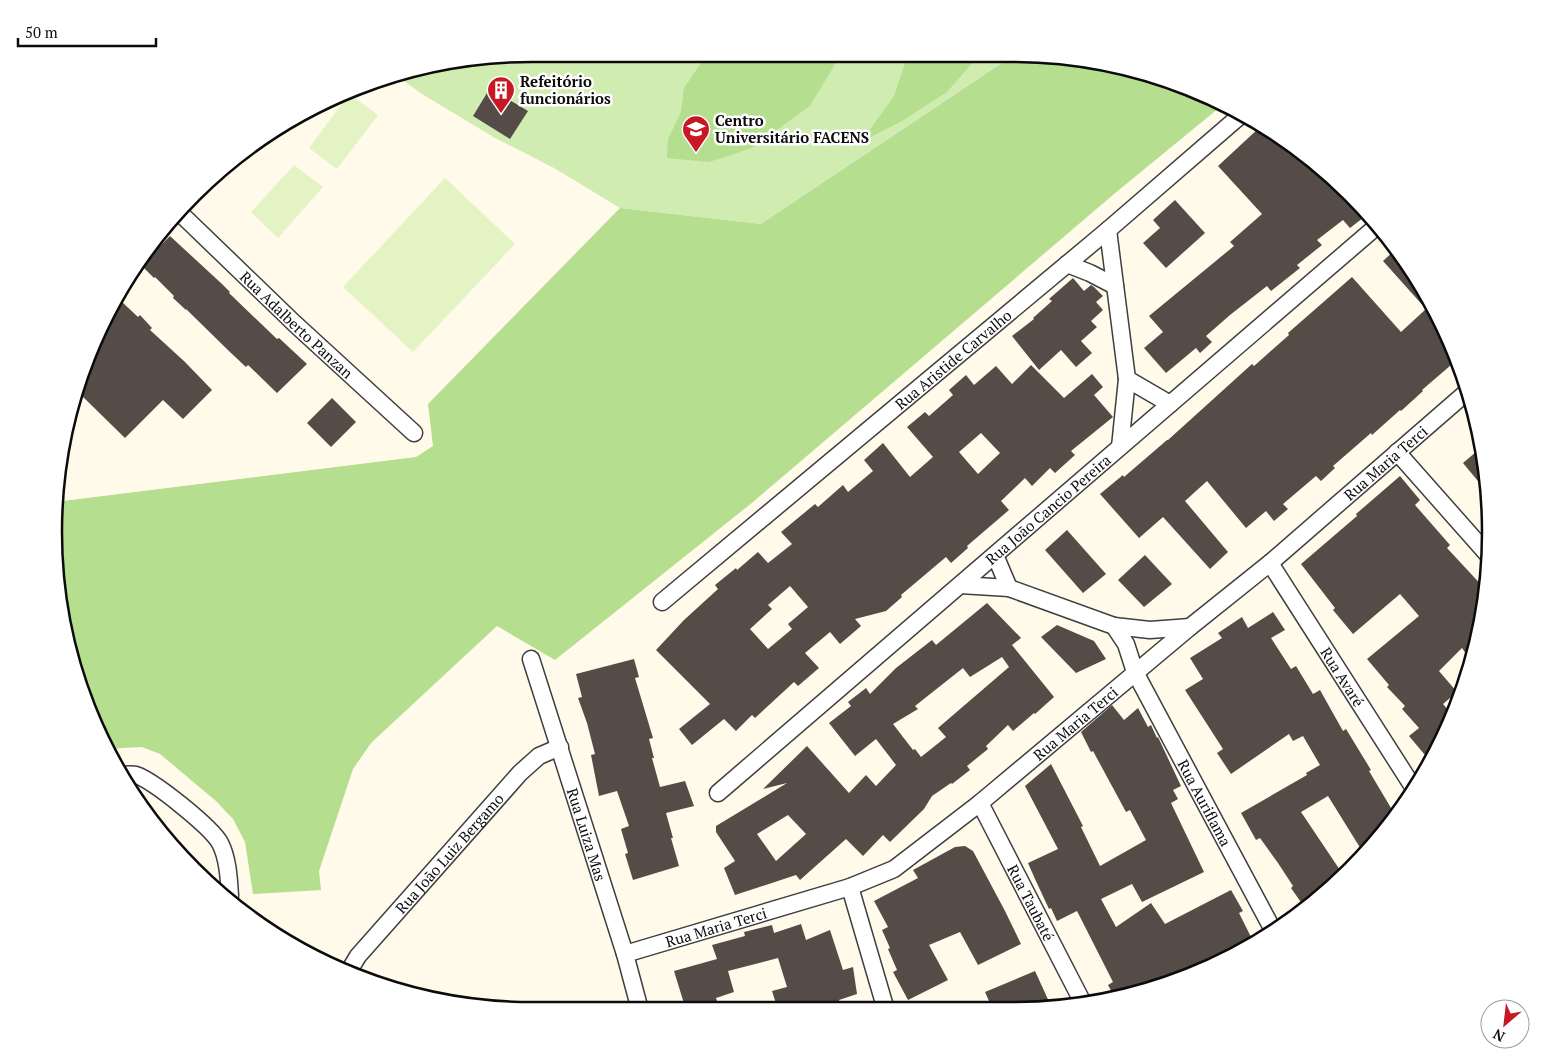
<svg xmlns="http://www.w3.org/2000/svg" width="1545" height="1064" font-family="'PT Serif',serif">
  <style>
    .green { fill: #d1ecb1 }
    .forest { fill: #b5de8f }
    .pitch { fill: #e4f3c3 }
    .building { fill: #554c47; fill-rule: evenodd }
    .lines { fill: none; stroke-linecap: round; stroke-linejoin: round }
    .minor-casing { stroke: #3f3f3f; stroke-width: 19 }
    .minor { stroke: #fff; stroke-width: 16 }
    .labels { text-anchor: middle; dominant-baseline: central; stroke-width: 5; stroke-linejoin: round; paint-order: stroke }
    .poi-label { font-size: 15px; font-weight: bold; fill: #0c0c0c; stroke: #fff; text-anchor: start }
    .street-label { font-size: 15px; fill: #0c0c0c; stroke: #fff }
    .rim { fill: none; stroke: #0c0c0c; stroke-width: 2.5 }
  </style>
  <rect width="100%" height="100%" fill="#fffaea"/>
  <path class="green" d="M532,54H1009L1005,61L761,224L620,208L554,168L495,138L422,94L397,76Z"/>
  <path class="forest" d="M707,54H841L810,106L752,148L709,162L667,158L668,139L681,112L684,88Z
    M908,54H980L947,92L902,121L861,142L894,96Z
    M1009,54L1106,63L1225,103L1114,194L753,502L555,660L497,626L371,743L353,769L319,871L321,890L253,894L245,842L233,819L216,801L160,754L142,747L121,748L110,750L63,626L55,502L416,457L433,446L428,404L620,208L761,224L1005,61Z"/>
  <path class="pitch" d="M349,94L378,115L337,169L309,148Z
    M294,165L323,187L278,238L251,212Z
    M445,178L515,244L413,352L343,287Z"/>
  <path class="building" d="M490,88L528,111L510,139L473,116Z
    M1259,128L1351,193L1368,214L1350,228L1343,220L1317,240L1322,245L1297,265L1300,268L1271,291L1267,286L1230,315L1206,336L1212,342L1200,353L1196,348L1166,373L1144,348L1163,332L1149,316L1234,246L1230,242L1262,214L1218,166Z
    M1175,200L1205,233L1166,268L1143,243L1160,228L1153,220Z
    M170,236L222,284L230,292L229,293L277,339L279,338L307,364L277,393L248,365L246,367L231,353L186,309V310L173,298L174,296L155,277L154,278L141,265Z
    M1396,249L1410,266L1455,349L1458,359L1422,390L1423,391L1401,411L1400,410L1372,435L1371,433L1333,466L1335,468L1321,481L1316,476L1283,504L1288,509L1274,521L1266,511L1246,528L1207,481L1185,501L1228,552L1210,569L1163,517L1139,538L1100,494L1123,475L1124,477L1167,440H1168L1252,364L1254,366L1289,335L1288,333L1352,277L1401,332L1426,309L1383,261Z
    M1073,278L1084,291L1091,285L1094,287L1103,296L1096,302L1103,310L1091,321L1097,327L1081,341L1092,353L1076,367L1061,350L1039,370L1012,336L1034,319L1033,318L1052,301L1049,299Z
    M118,300L121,303L122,302L138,317L140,315L152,328L150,330L185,362L212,390L183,419L163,400L125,438L80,394L90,349Z
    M1031,365L1064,398L1092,374L1103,387L1094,395L1113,417L1071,451L1075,455L1055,473L1050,468L1032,486L1025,478L1001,501L1009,510L967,546L968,548L951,563L946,557L901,595L902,597L886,611L855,619L861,626L840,644L830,632L805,653L819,668L798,686L794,682L755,718L752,715L736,731L724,719L692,745L679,729L710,704L656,650L684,620L718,589L715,585L736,568L737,570L758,552L768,563L792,544L781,532L815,504L818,507L843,485L848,492L873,471L864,460L883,443L910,477L933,457L907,427L925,412L929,416L953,395L949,390L966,375L974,385L996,366L1012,384ZM981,433L1000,453L978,474L959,452ZM790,586L808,607L788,624L792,629L768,649L750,629L772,609L768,605Z
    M332,398L356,422L331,447L307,423Z
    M1483,446L1487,492L1463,463Z
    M1400,476L1420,500L1415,505L1450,545L1447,548L1486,590L1482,625L1471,661L1462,648L1439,671L1457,692L1443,704L1454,717L1430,761L1409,736L1419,728L1402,709L1405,706L1387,687L1389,685L1367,659L1419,616L1400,594L1353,634L1333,610L1335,608L1301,564L1357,516L1356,514Z
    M1067,530L1106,574L1083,593L1045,550Z
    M1145,555L1172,584L1144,607L1118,580Z
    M987,603L1021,638L1012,645L1054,697L1035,714L1034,713L1013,731L1008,725L986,746L988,749L967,766L970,770L952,784L951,783L932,796L924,809L890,842L883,835L863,856L846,839L800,880L796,875L735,895L724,868L735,861L716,832V826L787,783L763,789L807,746L849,793L866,775L876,786L896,765L876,739L855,756L829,723L851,706L848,702L866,688L870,694L896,668L932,640L936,645ZM1002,657L1009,667L938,728L946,737L921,757L915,749L913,750L893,724L918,709L915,706L963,668L970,677ZM788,815L806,834L776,861L757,834Z
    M1273,612L1285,630L1271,638L1291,669L1296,666L1313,694L1320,690L1343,731L1346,729L1371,770L1369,771L1394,813V817L1364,854L1328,796L1301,812L1344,876L1305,908L1291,888L1293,886L1278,863L1260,838L1256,840L1241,813L1307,775L1306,773L1320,765L1303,736L1293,741L1289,734L1231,774L1217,753L1223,749L1185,690L1203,679L1190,658L1222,638L1218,633L1242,617L1248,628Z
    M1057,625L1094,641L1106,659L1076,673L1041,637Z
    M634,659L639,677L635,678L653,738L649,739L654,758H652L660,787L685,781L694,806L666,813L673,838H671L679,866L633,880L625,854L628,853L621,829L629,826L617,791L599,796L591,755L595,754L587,723L578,698L582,697L576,674Z
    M1112,705L1124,720L1138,708L1148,727L1151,725L1157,738L1158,737L1181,786L1173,790L1178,799L1171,803L1204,872L1142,902L1132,884L1101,899L1116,927L1151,903L1165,924L1231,890L1243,911L1239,913L1254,943L1196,974L1188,976L1186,974L1167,983L1115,998L1108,985L1113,982L1077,911L1057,921L1051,908L1049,909L1035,879L1028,863L1058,849L1025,786L1051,764L1083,826L1081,827L1100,866L1146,840L1130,810L1126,812L1093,751L1091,752L1081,732Z
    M965,846L973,851L1005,911L1021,944L978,965L960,932L929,945L948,980L908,1000L893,972L897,970L888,949L890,948L882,930L888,927L874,901L918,878L913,870L955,847Z
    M801,924L806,940L830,930L843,970L853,967L857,994L839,1000L842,1010H778L772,991L787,987L778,958L728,971L734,992L716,998L720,1010H686L674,971L717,959L712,945L745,936L744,932L772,925L774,933Z
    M1035,971L1051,1006L1013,1010H993L985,992Z"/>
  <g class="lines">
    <g class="minor-casing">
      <g id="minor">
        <path id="s1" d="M181,214L294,323L414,433"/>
        <path d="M1108,230L1127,379L1120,447"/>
        <path d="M1067,264L1090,273L1115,286"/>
        <path d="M1127,379L1170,404"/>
        <path d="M1397,452L1489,556"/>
        <path d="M995,555L1009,588"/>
        <path id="s2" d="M1270,563L1415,790"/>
        <path id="s3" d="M960,585L1009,588L1114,626L1126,644L1135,672L1274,932"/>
        <path id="s4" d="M662,602L1108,230L1241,115"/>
        <path d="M1114,626L1150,630L1190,627"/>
        <path id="s5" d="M531,659L625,954L640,1010"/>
        <path d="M121,775C125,775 132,774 136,775C154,781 211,827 220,843C228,858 229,880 230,896"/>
        <path id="s6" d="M718,793L1377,226"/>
        <path id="s7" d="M980,803L1083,1003"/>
        <path d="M850,887L886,1010"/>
        <path id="s8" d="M625,954L850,887L894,869L980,803L1190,627L1270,563L1468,391"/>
        <path id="s9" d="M349,971L358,956L520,773L539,756L560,747"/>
      </g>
    </g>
    <use href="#minor" class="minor"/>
  </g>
  <defs>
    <g id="building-pin" transform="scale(1.4375)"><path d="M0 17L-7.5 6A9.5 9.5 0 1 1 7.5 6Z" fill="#c61925" stroke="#fff"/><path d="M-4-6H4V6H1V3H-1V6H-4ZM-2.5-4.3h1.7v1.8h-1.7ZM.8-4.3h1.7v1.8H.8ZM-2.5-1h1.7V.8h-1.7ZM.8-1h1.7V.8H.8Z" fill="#fff"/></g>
    <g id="university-pin" transform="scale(1.4375)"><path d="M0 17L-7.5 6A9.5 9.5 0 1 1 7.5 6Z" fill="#c61925" stroke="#fff"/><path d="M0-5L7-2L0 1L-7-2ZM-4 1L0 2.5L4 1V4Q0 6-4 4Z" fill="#fff"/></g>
  </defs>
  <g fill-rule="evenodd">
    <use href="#building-pin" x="501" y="90"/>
    <use href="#university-pin" x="696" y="129"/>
  </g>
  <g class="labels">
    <g class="poi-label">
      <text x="520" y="81">Refeitório<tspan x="520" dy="17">funcionários</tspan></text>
      <text x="715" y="120">Centro<tspan x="715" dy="17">Universitário FACENS</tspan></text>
    </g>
    <g class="street-label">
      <text stroke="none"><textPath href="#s1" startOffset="160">Rua Adalberto Panzan</textPath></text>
      <text stroke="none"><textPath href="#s4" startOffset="379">Rua Aristide Carvalho</textPath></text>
      <text stroke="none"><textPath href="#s8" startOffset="920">Rua Maria Terci</textPath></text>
      <text stroke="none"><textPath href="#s6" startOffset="435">Rua João Cancio Pereira</textPath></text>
      <text stroke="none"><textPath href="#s2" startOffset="135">Rua Avaré</textPath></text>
      <text stroke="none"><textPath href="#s8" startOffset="515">Rua Maria Terci</textPath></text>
      <text stroke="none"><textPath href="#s3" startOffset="360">Rua Auriflama</textPath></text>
      <text stroke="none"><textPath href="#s5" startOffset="184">Rua Luiza Mas</textPath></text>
      <text stroke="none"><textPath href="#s9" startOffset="155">Rua João Luiz Bergamo</textPath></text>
      <text stroke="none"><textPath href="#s7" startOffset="112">Rua Taubaté</textPath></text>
      <text stroke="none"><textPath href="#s8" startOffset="95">Rua Maria Terci</textPath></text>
    </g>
  </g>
  <path d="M0 0H1545V1064H0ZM532 62H1012A470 470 0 0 1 1482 532V532A470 470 0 0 1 1012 1002H532A470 470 0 0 1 62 532V532A470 470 0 0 1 532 62Z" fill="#fff" fill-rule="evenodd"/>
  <path class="rim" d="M532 62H1012A470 470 0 0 1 1482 532V532A470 470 0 0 1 1012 1002H532A470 470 0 0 1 62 532V532A470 470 0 0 1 532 62Z"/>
  <g transform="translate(1505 1024) rotate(208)"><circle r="24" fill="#ffffff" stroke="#9e9e9e"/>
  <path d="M0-4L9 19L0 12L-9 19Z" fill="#c61925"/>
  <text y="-8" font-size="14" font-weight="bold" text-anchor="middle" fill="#0c0c0c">N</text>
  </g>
  <path d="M18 38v8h138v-8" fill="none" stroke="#0c0c0c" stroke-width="2.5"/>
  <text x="25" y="38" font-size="15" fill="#0c0c0c" stroke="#ffffff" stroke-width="4" paint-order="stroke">50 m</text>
</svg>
